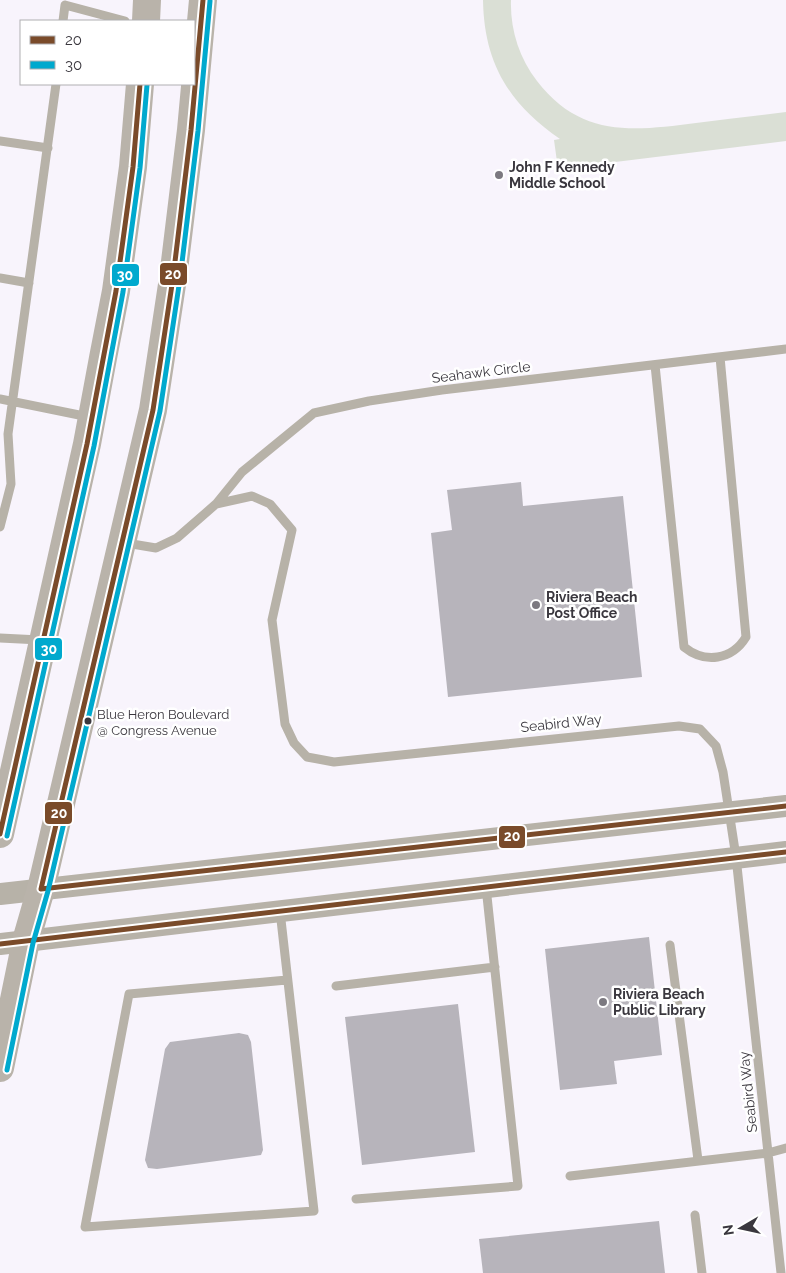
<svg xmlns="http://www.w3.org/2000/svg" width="786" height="1273" font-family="Raleway,sans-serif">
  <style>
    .green { fill: #dadfd5 }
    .building { fill: #b7b4bb }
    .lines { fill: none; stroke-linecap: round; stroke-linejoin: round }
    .service { stroke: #b7b2a8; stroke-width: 9 }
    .tertiary { stroke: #b7b2a8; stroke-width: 22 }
    .primary { stroke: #b9b3aa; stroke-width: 28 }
    .bus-1-casing { stroke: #fff; stroke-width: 9 }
    .bus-2-casing { stroke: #fff; stroke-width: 9 }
    .bus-1 { stroke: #7a4b2a; stroke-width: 5 }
    .bus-2 { stroke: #00a9ce; stroke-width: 5 }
    .poi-dot { fill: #7c7980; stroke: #fff; stroke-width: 2 }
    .bus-dot { fill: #3a373e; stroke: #fff; stroke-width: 2 }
    .labels { text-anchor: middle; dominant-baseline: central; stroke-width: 5; stroke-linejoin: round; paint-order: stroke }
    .bus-label { font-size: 13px; fill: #3a373e; stroke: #fff; text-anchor: start }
    .poi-label { font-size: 14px; font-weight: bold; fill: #3a373e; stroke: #fff; text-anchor: start }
    .street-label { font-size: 14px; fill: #3a373e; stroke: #fff }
    .line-badge { stroke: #fff; stroke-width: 2 }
    .badge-label { font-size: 14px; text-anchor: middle; font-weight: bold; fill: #fff }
  </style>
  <rect width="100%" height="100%" fill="#f8f4fc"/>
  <path class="green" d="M511,0C510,29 519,58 537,81C581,138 633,131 696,123C726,119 756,116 786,112V141L558,169L554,140L560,139C509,104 484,63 483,0Z"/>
  <path class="building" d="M521,482L523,506L623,496L642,677L448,697L431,533L452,530L447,490Z
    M649,937L662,1055L614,1061L617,1084L560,1090L545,949Z
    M458,1004L475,1152L362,1165L345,1017Z
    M239,1033L248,1035L251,1042L263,1150L261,1155L157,1169L148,1168L145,1160L165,1049L170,1042Z
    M659,1221L665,1273H483L479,1239Z"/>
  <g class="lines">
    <path class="service" d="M63,21L65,5L125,21
      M0,141L48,148
      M0,278L29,283
      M655,365L684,647C705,664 732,660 746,637L720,357
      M0,399L89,417
      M216,504L242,472L314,413L369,401L442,390L786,349
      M0,527L11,484L8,434L56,84
      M126,543L156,548L177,538L216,504L252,496L270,504L292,530L272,620L285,724L294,743L307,757L334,762L679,726L700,729L716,746L723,772L736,857L781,1273
      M0,638L40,640
      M280,911L314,1211L85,1227L129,994L287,980
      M670,945L698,1160
      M336,986L495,967
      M570,1176L768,1153L786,1148
      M356,1199L518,1186L486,887
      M695,1215L702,1273"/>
    <path class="tertiary" d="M0,894L786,806
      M0,944L786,852"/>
    <path class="primary" d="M146,21L147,0
      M0,834L87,444L103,358L116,291L133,167L140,84
      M0,1068L26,941L41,889L153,410L173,278L191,130L203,0"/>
    <g class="bus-1-casing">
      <path id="bus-1" d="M203,0L191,130L173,278L153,410L41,889L786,806
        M0,834L87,444L116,291L133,167L140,84
        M0,944L786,852"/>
    </g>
    <g class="bus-2-casing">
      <path id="bus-2" d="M7,836L94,446L123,292L140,168L147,85
        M7,1070L33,943L48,891L160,411L180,279L198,131L210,1"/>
    </g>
    <use href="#bus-1" class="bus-1"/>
    <use href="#bus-2" class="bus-2"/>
  </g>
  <g class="poi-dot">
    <circle cx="499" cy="175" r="5"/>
    <circle cx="536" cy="605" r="5"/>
    <circle cx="603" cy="1002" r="5"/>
  </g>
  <circle class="bus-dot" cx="88" cy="721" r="4.5"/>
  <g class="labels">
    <g class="bus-label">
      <text x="97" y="714">Blue Heron Boulevard<tspan x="97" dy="16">@ Congress Avenue</tspan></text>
    </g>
    <g class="poi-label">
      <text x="509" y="167">John F Kennedy<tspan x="509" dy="16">Middle School</tspan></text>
      <text x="546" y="597">Riviera Beach<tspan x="546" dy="16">Post Office</tspan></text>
      <text x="613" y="994">Riviera Beach<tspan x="613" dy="16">Public Library</tspan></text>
    </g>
    <g class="street-label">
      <text transform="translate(481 372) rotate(-7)">Seahawk Circle</text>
      <text transform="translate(561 723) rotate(-6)">Seabird Way</text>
      <text transform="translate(748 1092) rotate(-96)">Seabird Way</text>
    </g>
  </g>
  <g class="line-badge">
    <rect x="159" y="262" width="29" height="24" rx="5" fill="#7a4b2a"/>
    <rect x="111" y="263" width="29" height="24" rx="5" fill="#00a9ce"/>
    <rect x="34" y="637" width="29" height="24" rx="5" fill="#00a9ce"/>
    <rect x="44" y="801" width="29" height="24" rx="5" fill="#7a4b2a"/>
    <rect x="498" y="825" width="28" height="24" rx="5" fill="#7a4b2a"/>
  </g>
  <g class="badge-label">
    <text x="173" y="279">20</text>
    <text x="125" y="280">30</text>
    <text x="49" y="654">30</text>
    <text x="59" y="818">20</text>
    <text x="512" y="841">20</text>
  </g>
  <rect x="20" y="20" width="175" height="65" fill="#ffffff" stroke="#b0afb2"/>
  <rect x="30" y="36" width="25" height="8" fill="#7a4b2a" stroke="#b0afb2"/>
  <text x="65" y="45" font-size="15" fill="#3a373e">20</text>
  <rect x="30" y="61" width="25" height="8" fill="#00a9ce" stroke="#b0afb2"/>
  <text x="65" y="70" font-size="15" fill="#3a373e">30</text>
  <g transform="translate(741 1228) rotate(261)" stroke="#ffffff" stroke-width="4" paint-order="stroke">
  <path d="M0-4L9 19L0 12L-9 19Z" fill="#3a373e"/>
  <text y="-8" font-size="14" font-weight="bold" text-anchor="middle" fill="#3a373e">N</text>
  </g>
</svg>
